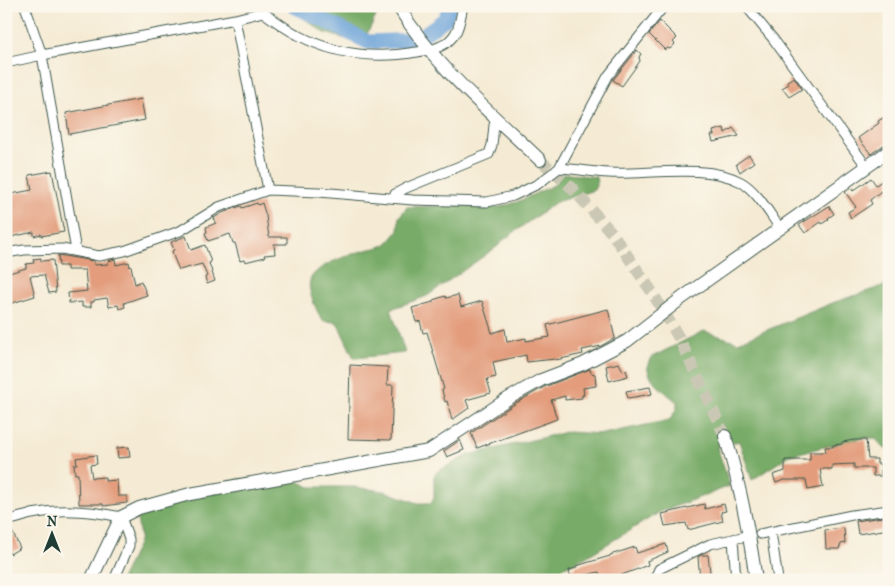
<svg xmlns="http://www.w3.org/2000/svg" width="895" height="586" font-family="'IM FELL French Canon',serif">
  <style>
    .forest { fill: #78ab67; stroke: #4c744e }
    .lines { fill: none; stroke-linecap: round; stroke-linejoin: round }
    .river { stroke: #69a1d8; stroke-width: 15 }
    .building { fill: #e39d7d }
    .secondary-tunnel { stroke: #cac8b4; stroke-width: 12; stroke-dasharray: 12 6; stroke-linecap: butt }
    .street-casing { stroke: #3f574c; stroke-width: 11 }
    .secondary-casing { stroke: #3f574c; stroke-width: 14 }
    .street { stroke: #fff; stroke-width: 9 }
    .secondary { stroke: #fff; stroke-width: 12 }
  </style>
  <rect width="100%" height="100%" fill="#fbf7ec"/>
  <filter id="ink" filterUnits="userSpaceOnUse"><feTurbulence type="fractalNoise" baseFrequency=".02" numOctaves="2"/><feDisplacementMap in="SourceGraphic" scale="10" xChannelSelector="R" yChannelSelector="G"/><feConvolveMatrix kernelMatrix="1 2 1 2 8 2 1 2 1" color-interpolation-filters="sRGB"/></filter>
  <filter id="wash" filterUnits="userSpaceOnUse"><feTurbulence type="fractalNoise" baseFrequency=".0096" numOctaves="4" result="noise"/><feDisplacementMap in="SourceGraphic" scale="20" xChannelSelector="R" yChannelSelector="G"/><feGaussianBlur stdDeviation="1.12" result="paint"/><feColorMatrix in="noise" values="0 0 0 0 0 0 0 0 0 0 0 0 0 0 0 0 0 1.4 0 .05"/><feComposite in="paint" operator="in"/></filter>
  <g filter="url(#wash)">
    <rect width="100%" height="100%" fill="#f5ebd4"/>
    <path class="forest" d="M286,6H375L376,16L365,38L353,41L325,33Z
      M561,173L596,177L597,183L594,190L556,202L502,241L498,246L427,296L391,309L405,353L354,358L337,322L323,321C317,312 305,288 311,278C319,264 347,256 362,251C369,249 379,248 385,245C390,242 394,235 398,231L399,217L407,207L465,205L479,208L500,207L517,202L554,185Z
      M889,284V450L884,448L875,438H862L790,455L752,480L739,441L717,447L730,486L660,512L586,557L537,580H341L340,576L314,580H121L138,544L140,537L137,518L142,513L160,504L239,479L293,477L297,481L310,487H353L384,491L418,503H431L434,497V476L438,471L469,455L566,432L603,434L670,420L677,408V402C666,392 637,374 652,357L704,331L738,342L835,302Z"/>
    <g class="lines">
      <path class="river" d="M294,6L368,42L416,40L445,19L450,6"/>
    </g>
    <g id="blocks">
      <path class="building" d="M660,21L677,38L673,42L675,44L670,49L668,48L665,50L649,34Z
        M637,50L641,54L639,57L640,61L622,86L613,80Z
        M794,77L802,89L789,97L782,88L789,84L787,81Z
        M141,99L145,120L69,134L66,113Z
        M883,118L889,125V141L871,154L858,138L879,123L878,121Z
        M724,128L725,133L733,128L739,136L713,142L711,135H714L713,131Z
        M749,155L754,162L740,172L736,164Z
        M52,171L64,232L41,236V234L34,236V232L6,238V195L32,190L29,175Z
        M889,176V190L883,194L881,191L870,200L872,204L851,218L848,212L856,207L845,192L851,188L853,191L871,178L876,185Z
        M257,203L258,205L262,203L266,216L269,237H287V244H274L275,254L264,255L265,257L245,262L244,260L240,261L235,243H233L230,234L208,241L205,233L207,232L206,227L216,223L214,218L222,213L241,206L242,208Z
        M829,206L834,214L828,218L829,219L822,224L821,222L805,233L799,225Z
        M186,236L191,250L205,245L211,262L209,263L215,281L207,284L205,277L207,276L202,264L179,270L174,258L172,251L174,250L171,242Z
        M58,255L94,261V265L108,264V261L115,259L116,265L129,262L130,267L131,266L135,284L141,281L147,295L124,303L125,307L119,309L118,305L109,307L107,298L94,300V302H91V307H82V302L69,303L68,293L87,291L85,270H67V266H59Z
        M41,258V261L53,260L56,292L49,293L44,275L30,276L35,296L6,305V274L26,268V264L34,263L33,259Z
        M458,295L461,307L482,301L492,333L505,329L507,342L526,338V341L550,337L547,325L608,309L615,338L601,346L582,350L583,354L556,360L555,359L527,362L526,355L493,362L496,377L487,379L491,393L466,400L469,408L452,420L447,401L445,402L442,390L444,389L427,332L423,333L420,321L416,322L412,308L433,302V300L445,296L446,298Z
        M619,363L623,371L626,370L628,376L609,381L606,366Z
        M350,365L388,367L387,385H393L391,440L348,439Z
        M590,369L591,373L595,374L596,386L583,388L584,395H582V398L565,400V396L551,400L557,419L477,448L471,433L513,405L544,387Z
        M650,387L652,394L628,398L626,391Z
        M460,440L464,450L447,457L444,451Z
        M854,440H866L868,459H877V464H881V476H873V468H854V464L832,465V469H820L823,487L808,490L806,480H784L776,483L773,475L785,471V460H810V452H826L825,447H833V445L842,444V442Z
        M129,447L130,457L118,458L117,448Z
        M96,455L97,464L90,465L92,478L105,477V481L117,480L118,496H127V503L103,506V504H79L78,474H75L74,464H77L76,458Z
        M704,504L705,509L724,504L726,511L721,512L723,521L688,530L686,523L665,526L662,514Z
        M889,516V529L858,534L856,521Z
        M6,527H10L20,548L10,554L6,548Z
        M844,528L845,543L841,544L839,549H826L825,530Z
        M666,544L668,552L647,561L648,565L614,578V580H602L599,572L578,577L579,580H571L569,570L576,568V566L610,556V555L635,547L637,553Z
        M701,555H708L711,580H700L698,557Z"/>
    </g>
  </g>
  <g filter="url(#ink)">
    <use href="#blocks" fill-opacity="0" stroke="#3f574c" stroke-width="1"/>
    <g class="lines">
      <path class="secondary-tunnel" d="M540,160L571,187L612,233L652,292L679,338L725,436"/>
      <g class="street-casing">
        <path id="street" d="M25,6L42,55L76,251
          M746,6L774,40L867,167
          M235,19L268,190
          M6,63L42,55L235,19L263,12C274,20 286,29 298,35C335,55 376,59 417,52C432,50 448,47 456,32C460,25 461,14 463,6
          M559,168C576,169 592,172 609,173C647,175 706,163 741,182C757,191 769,213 780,228
          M393,197L395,194L406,188L489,154L492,145L494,125L499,121
          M6,253L24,250L62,249L99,256L124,251L180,231L219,207L268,190L319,192L413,200L487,202L513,196L538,184L559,168L608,76L664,6
          M6,521C15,519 24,516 32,514C61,508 93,511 121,517L129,539V546L114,580
          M771,532L778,580
          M760,534L852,515L889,510
          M733,539L736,580
          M654,580L659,569L710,544L742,537
          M880,580L889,579"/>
      </g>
      <g class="secondary-casing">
        <path id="secondary" d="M398,6C434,66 490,112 540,160
          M725,436C740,484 749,531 756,580
          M91,580L121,517L139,508L190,494L429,451L509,398L541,380L583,364L627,341L682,298L889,151"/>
      </g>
      <use href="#street" class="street"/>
      <use href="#secondary" class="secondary"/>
    </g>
  </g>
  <rect width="895" height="586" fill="none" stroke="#fbf7ec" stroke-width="25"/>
  <g transform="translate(52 534)" stroke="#fbf7ec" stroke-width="4" paint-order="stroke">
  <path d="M0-4L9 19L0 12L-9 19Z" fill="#1f3d34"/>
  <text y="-8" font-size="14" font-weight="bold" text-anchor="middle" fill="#1f3d34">N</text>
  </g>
</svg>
